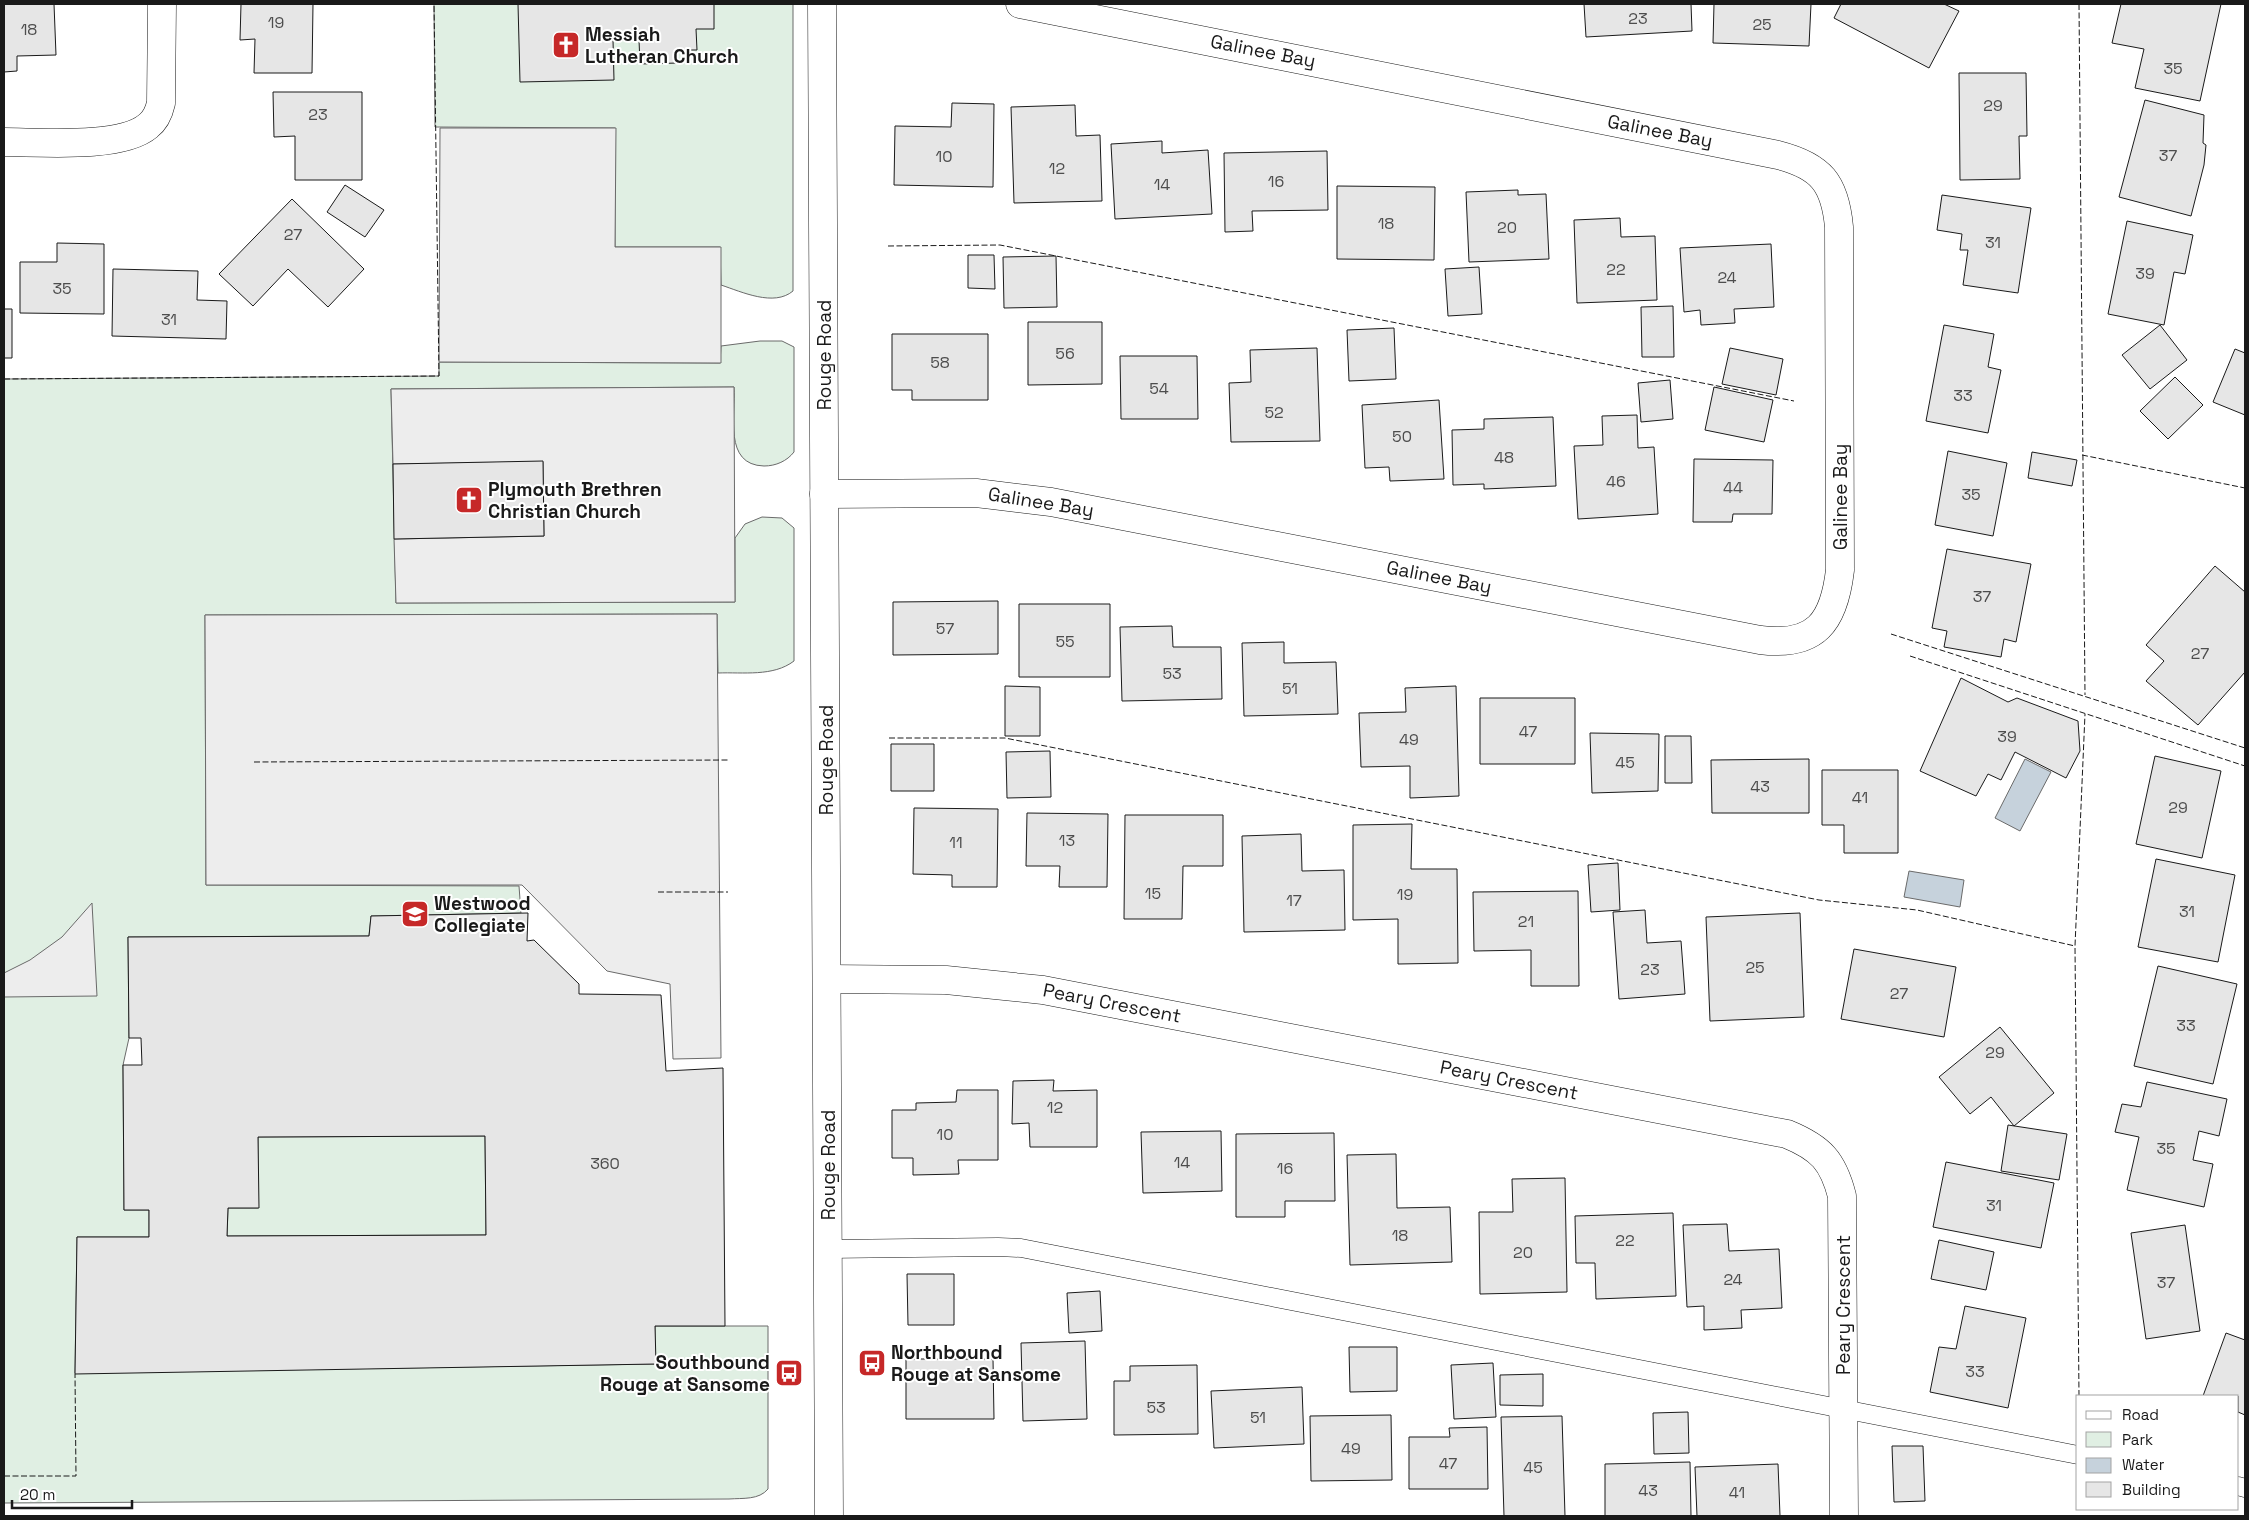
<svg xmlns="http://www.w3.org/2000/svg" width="2249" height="1520" font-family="'Space Grotesk',sans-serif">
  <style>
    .green { fill: #e0efe3; stroke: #6a6a6a }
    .parking { fill: #ededed; stroke: #6a6a6a }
    .water { fill: #c6d2dc; stroke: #6a6a6a }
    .building { fill: #e6e6e6; stroke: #1a1a1a; fill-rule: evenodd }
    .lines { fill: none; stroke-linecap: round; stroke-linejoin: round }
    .service-casing { stroke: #1a1a1a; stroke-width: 19 }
    .minor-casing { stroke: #1a1a1a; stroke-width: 29 }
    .tertiary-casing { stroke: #1a1a1a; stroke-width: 29 }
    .service { stroke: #fff; stroke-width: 18 }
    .minor { stroke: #fff; stroke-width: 28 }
    .tertiary { stroke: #fff; stroke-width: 28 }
    .fence { stroke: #1a1a1a; stroke-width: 1; stroke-dasharray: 6 2.5; stroke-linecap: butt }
    .labels { text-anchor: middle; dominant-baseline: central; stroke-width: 4; stroke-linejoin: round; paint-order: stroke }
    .number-label { font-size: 16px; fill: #4d4d4d }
    .poi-label { font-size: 19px; font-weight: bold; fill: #1a1a1a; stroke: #fff; text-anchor: start }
    .street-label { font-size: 19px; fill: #1a1a1a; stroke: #fff }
  </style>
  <rect width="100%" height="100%" fill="#fff"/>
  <path class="green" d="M434,4H793V291C774,307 742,292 721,285L720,247H615V128L435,127Z
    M760,341H782L794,347V452C787,461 776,466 764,466C723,465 736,415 734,387L391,389L396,603L735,602V538L745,524L762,517L782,518L794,528V661C773,677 743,672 718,673L717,614L205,615L206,885L519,886L521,913L371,916L369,936L128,937L129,1038L123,1065L124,1210H149V1237H77L75,1373L655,1364V1326H768V1489C759,1500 743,1498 729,1499L4,1503V379L439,376V362L720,363L721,346Z
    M485,1136L486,1235L227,1236L228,1208H258V1137Z"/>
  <path class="parking" d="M440,128H616L615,247H721V363L439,362Z
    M734,387L735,602L396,603L394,539L544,536L543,462L393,464L391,389Z
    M717,614L721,1058L673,1059L670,984L607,971L522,885H206L205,615Z
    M92,903L97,996L4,997V973L30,960L62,937Z"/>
  <path class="water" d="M2025,759L2051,772L2020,831L1995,818Z
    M1909,871L1964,880L1960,907L1904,897Z"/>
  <path class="building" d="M4,4H54L56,55L17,56V71L4,72Z
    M241,4H313L312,73H254L255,39L240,40Z
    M518,4H714V29H696L697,50H677L678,63L640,64L639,40H613L614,80L520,82Z
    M1584,4H1691L1692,31L1586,37Z
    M1714,4H1811L1809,46L1713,43Z
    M1841,4H1944L1959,11L1929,68L1834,18Z
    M2121,4H2221L2200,101L2135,88L2144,49L2112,43Z
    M1959,73H2026L2027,136H2019L2020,179L1960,180Z
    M273,92H362V180H295V136L274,137Z
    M2145,100L2204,115L2203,143L2206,145L2204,165L2191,216L2119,197Z
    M952,103L994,104L993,187L894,185L895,126L951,127Z
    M1075,105L1076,136L1100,135L1102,201L1014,203L1011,107Z
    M1162,141V153L1208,150L1212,214L1115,219L1111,144Z
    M1327,151L1328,210L1252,211L1253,231L1225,232L1224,153Z
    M345,185L384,210L365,237L327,212Z
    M1337,186L1435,187L1434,260L1337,259Z
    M1518,190V195L1546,194L1549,259L1469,262L1466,192Z
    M1942,195L2031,208L2018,293L1963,285L1968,250H1960L1962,234L1937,230Z
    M292,199L364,269L328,307L288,269L253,306L219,274Z
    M1620,218L1621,237L1655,236L1657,300L1577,303L1574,220Z
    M2127,221L2193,235L2185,274L2174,272L2164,325L2108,314Z
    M57,243L104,244V314L20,313V262H57Z
    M1771,244L1774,307L1734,309L1735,323L1701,325L1700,310L1684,312L1680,248Z
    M968,255H994L995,289L968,288Z
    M1056,256L1057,307L1004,308L1003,257Z
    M1479,267L1482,314L1448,316L1445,269Z
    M113,269L198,271L197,300L227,301L226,339L112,336Z
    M1673,306L1674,357H1642L1641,307Z
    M4,309H12V358H4Z
    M1028,322H1102V384L1028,385Z
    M1944,325L1994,334L1988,367L2001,370L1988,433L1926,421Z
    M2160,325L2187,360L2150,389L2122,355Z
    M1394,328L1396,379L1349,381L1347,330Z
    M892,334H988V400H912V390H892Z
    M1317,348L1320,441L1231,442L1229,383L1251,382L1250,350Z
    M1730,348L1783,359L1776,395L1722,384Z
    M2235,349L2245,353V415L2213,402Z
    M1120,356H1197L1198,419H1121Z
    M2175,377L2203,405L2168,439L2140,411Z
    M1670,380L1673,419L1641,422L1638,383Z
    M1714,387L1773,400L1764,442L1705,430Z
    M1439,400L1444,479L1390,481L1389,467L1365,468L1362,405Z
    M1637,415L1638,448L1654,447L1658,514L1578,519L1574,446L1603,445L1602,416Z
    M1553,417L1556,486L1484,489V484L1453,485L1452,430L1484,429V419Z
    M1948,451L2007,463L1993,536L1935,525Z
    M2032,452L2077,460L2072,486L2028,478Z
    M1694,459L1773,460L1772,514H1733L1732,522H1693Z
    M543,461L544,536L394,539L393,464Z
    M1947,549L2031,564L2016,642L2004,639L2001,657L1944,647L1947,631L1932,628Z
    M2215,566L2245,592V672L2198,725L2146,681L2164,661L2146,645Z
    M998,601V654L893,655V602Z
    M1019,604H1110V677H1019Z
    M1172,626L1173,647H1221L1222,699L1122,701L1120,627Z
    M1284,642V663L1336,662L1338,714L1244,716L1242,643Z
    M1961,678L2008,702L2017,698L2078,721L2080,751L2066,778L2015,752L2001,780L1988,774L1976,796L1920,771Z
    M1005,686L1040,687V736H1005Z
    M1456,686L1459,796L1410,798V766L1361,767L1359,713L1406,712L1405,688Z
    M1480,698H1575V764H1480Z
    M1590,733L1659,734L1658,791L1592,793Z
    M1665,736H1691L1692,783H1665Z
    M891,744H934V791H891Z
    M1050,751L1051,797L1007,798L1006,752Z
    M2155,756L2221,771L2202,858L2136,844Z
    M1809,759V813H1712L1711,760Z
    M1822,770H1898V853H1844V825H1822Z
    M914,808L998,809L997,887H952V875L913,874Z
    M1027,813L1108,814L1107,887H1059L1060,866H1026Z
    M1125,815H1223V866H1183L1182,919H1124Z
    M1412,824L1411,869H1457L1458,963L1398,964V919L1353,920V825Z
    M1301,834L1302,871L1344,870L1345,930L1244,932L1242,836Z
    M2156,859L2235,875L2218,962L2138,947Z
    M1618,863L1620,910L1591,912L1588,865Z
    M1578,891L1579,986H1531V950L1474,951L1473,892Z
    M1645,910L1647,943L1681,941L1685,994L1619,999L1613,912Z
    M528,913L527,941L534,940L579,984V994L661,995L666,1071L723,1068L725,1326H655L656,1364L75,1374L77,1237H149V1210H124L123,1065H142L141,1038H129L128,937L369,936L371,916ZM485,1136L486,1235L227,1236L228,1208H259L258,1137Z
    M1800,913L1804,1017L1710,1021L1706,917Z
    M1854,949L1956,967L1944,1037L1841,1019Z
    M2158,966L2237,984L2213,1084L2134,1066Z
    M2000,1027L2054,1093L2014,1126L1991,1097L1970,1114L1939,1077Z
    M1054,1080L1053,1091L1097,1090V1147H1030L1029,1123L1012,1124L1013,1081Z
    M2147,1082L2227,1099L2219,1136L2199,1131L2193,1160L2213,1164L2204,1207L2127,1190L2139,1137L2115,1132L2122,1104L2141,1107Z
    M957,1090H998V1160H958L959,1174L913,1175V1158H892V1110H916V1103L956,1102Z
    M2008,1125L2067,1134L2059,1180L2001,1171Z
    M1221,1131L1222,1191L1143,1193L1141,1132Z
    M1334,1133L1335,1201H1285V1217H1236V1134Z
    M1396,1154L1397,1208L1450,1207L1452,1262L1350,1265L1347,1155Z
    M1946,1162L2054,1183L2041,1248L1933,1227Z
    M1565,1178L1567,1292L1480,1294L1479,1212H1513L1512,1179Z
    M1673,1213L1676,1296L1596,1299L1595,1263H1576L1575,1216Z
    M1727,1224L1729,1251L1779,1249L1782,1308L1741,1310L1742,1328L1704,1330V1306L1687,1307L1683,1225Z
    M2185,1225L2200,1331L2146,1339L2131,1233Z
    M1939,1240L1994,1252L1986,1290L1931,1279Z
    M907,1274H954V1325H908Z
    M1100,1291L1102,1331L1069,1333L1067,1293Z
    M1965,1306L2026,1318L2008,1408L1930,1392L1939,1347L1956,1349Z
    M2226,1333L2245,1340V1415L2238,1412V1396H2203Z
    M1085,1341L1087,1419L1023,1421L1021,1343Z
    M1349,1347H1397V1391L1350,1392Z
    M906,1359H993L994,1419H906Z
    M1493,1363L1496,1417L1454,1419L1451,1365Z
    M1197,1365L1198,1434L1114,1435V1381H1130V1366Z
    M1543,1374V1406L1500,1405V1375Z
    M1302,1387L1304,1444L1214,1448L1211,1391Z
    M1688,1412L1689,1453L1654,1454L1653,1413Z
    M1391,1415L1392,1480L1311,1481L1310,1416Z
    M1562,1416L1565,1516H1504L1501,1417Z
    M1487,1427L1488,1489H1409V1437H1450L1449,1428Z
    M1892,1446H1923L1925,1501L1894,1502Z
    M1690,1462L1691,1516H1605V1464Z
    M1778,1464L1780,1516H1697L1695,1467Z"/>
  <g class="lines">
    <g class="service-casing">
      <path id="service" d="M828,1249L998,1247L1021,1248L2078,1455
        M2238,1486L2245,1488"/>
    </g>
    <g class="minor-casing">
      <path id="minor" d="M4,142C40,142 121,149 148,126C156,120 159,112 161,103L162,4
        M824,494L976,493L1051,502L1760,640C1816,647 1834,622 1840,570L1839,227C1835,183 1821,166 1778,155L1020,4
        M827,979L946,980L1043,990L1787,1134C1821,1148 1833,1161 1842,1196L1844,1516"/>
    </g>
    <g class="tertiary-casing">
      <path id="tertiary" d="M822,4L829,1516"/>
    </g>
    <use href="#service" class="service"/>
    <use href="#minor" class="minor"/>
    <use href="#tertiary" class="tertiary"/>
    <path class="fence" d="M2079,4L2085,695
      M888,246L1000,245L1794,401
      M4,379L439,376L434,4
      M2082,455L2245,488
      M1891,634L2245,748
      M1910,656L2245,766
      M889,738H1005L1819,900L1917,910L2075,946
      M254,762L728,760
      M658,892H728
      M2079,1396L2075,946L2085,714
      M4,1476H76L75,1374"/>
  </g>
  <defs>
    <g id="church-square" transform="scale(1.4375)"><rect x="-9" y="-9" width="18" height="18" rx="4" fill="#c62828" stroke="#fff"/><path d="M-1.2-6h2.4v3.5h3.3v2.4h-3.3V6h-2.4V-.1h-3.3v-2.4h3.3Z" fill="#fff"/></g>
    <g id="school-square" transform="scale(1.4375)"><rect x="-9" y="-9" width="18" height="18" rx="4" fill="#c62828" stroke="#fff"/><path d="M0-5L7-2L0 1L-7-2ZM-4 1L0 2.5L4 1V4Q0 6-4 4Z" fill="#fff"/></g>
    <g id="bus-square" transform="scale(1.4375)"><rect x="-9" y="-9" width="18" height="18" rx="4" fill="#c62828" stroke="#fff"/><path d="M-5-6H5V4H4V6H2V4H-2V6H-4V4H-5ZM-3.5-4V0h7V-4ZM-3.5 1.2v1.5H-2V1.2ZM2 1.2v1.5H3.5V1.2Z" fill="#fff"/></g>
  </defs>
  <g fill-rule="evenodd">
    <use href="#church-square" x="566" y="45"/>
    <use href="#church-square" x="469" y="500"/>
    <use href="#school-square" x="415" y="914"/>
    <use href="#bus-square" x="872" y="1363"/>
    <use href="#bus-square" x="789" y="1373"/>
  </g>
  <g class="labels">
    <g class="number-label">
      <text x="1638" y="18">23</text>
      <text x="276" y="22">19</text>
      <text x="1762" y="24">25</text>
      <text x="29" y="29">18</text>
      <text x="2173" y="68">35</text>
      <text x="1993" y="105">29</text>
      <text x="318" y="114">23</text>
      <text x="2168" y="155">37</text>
      <text x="944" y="156">10</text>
      <text x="1057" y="168">12</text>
      <text x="1276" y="181">16</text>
      <text x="1162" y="184">14</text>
      <text x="1386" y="223">18</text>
      <text x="1507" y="227">20</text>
      <text x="293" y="234">27</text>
      <text x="1993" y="242">31</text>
      <text x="1616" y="269">22</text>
      <text x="2145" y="273">39</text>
      <text x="1727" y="277">24</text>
      <text x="62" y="288">35</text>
      <text x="169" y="319">31</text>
      <text x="1065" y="353">56</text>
      <text x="940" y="362">58</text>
      <text x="1159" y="388">54</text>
      <text x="1963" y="395">33</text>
      <text x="1274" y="412">52</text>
      <text x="1402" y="436">50</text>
      <text x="1504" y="457">48</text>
      <text x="1616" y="481">46</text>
      <text x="1733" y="487">44</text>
      <text x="1971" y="494">35</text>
      <text x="1982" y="596">37</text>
      <text x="945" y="628">57</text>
      <text x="1065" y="641">55</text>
      <text x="2200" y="653">27</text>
      <text x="1172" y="673">53</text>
      <text x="1290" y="688">51</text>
      <text x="1528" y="731">47</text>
      <text x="2007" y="736">39</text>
      <text x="1409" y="739">49</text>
      <text x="1625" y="762">45</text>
      <text x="1760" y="786">43</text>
      <text x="1860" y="797">41</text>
      <text x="2178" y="807">29</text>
      <text x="1067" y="840">13</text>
      <text x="956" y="842">11</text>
      <text x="1153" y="893">15</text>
      <text x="1405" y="894">19</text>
      <text x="1294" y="900">17</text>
      <text x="2187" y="911">31</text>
      <text x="1526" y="921">21</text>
      <text x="1755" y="967">25</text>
      <text x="1650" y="969">23</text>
      <text x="1899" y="993">27</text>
      <text x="2186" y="1025">33</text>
      <text x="1995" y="1052">29</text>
      <text x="1055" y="1107">12</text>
      <text x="945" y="1134">10</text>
      <text x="2166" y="1148">35</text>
      <text x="1182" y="1162">14</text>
      <text x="605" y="1163">360</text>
      <text x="1285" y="1168">16</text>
      <text x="1994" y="1205">31</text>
      <text x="1400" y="1235">18</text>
      <text x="1625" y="1240">22</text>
      <text x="1523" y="1252">20</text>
      <text x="1733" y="1279">24</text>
      <text x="2166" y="1282">37</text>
      <text x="1975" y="1371">33</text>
      <text x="1156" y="1407">53</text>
      <text x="1258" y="1417">51</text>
      <text x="1351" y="1448">49</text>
      <text x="1448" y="1463">47</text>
      <text x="1533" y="1467">45</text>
      <text x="1648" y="1490">43</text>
      <text x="1737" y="1492">41</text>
    </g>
    <g class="poi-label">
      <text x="585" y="34">Messiah<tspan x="585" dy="22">Lutheran Church</tspan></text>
      <text x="488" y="489">Plymouth Brethren<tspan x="488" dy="22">Christian Church</tspan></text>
      <text x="434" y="903">Westwood<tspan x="434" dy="22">Collegiate</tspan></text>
      <text x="891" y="1352">Northbound<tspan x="891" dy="22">Rouge at Sansome</tspan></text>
      <text x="770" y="1362" text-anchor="end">Southbound<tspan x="770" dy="22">Rouge at Sansome</tspan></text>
    </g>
    <g class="street-label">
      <text transform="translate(1263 51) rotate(11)">Galinee Bay</text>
      <text transform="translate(1660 131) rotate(11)">Galinee Bay</text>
      <text transform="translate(824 355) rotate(-90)">Rouge Road</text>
      <text transform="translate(1840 497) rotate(-90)">Galinee Bay</text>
      <text transform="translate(1041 502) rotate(9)">Galinee Bay</text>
      <text transform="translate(1439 577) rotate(11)">Galinee Bay</text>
      <text transform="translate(826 760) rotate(-90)">Rouge Road</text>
      <text transform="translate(1112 1003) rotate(11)">Peary Crescent</text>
      <text transform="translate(1509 1080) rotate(11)">Peary Crescent</text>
      <text transform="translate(828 1165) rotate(-90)">Rouge Road</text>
      <text transform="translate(1843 1305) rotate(-90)">Peary Crescent</text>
    </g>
  </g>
  <rect width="2249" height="1520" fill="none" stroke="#1a1a1a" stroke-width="10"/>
  <rect x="2076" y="1395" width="162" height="115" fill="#ffffff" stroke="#a3a3a3"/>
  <rect x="2086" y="1411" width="25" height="8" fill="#ffffff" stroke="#a3a3a3"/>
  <text x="2122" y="1420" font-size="15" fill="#1a1a1a">Road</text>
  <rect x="2086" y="1432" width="25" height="15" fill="#e0efe3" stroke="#a3a3a3"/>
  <text x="2122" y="1445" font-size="15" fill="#1a1a1a">Park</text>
  <rect x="2086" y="1458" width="25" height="15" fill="#c6d2dc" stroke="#a3a3a3"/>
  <text x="2122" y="1470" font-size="15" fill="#1a1a1a">Water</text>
  <rect x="2086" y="1482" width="25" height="15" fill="#e6e6e6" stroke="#a3a3a3"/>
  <text x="2122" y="1495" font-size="15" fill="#1a1a1a">Building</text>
  <path d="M12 1500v8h120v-8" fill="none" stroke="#1a1a1a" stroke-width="2.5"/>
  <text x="20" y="1500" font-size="15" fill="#1a1a1a" stroke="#ffffff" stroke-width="4" paint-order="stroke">20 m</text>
</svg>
